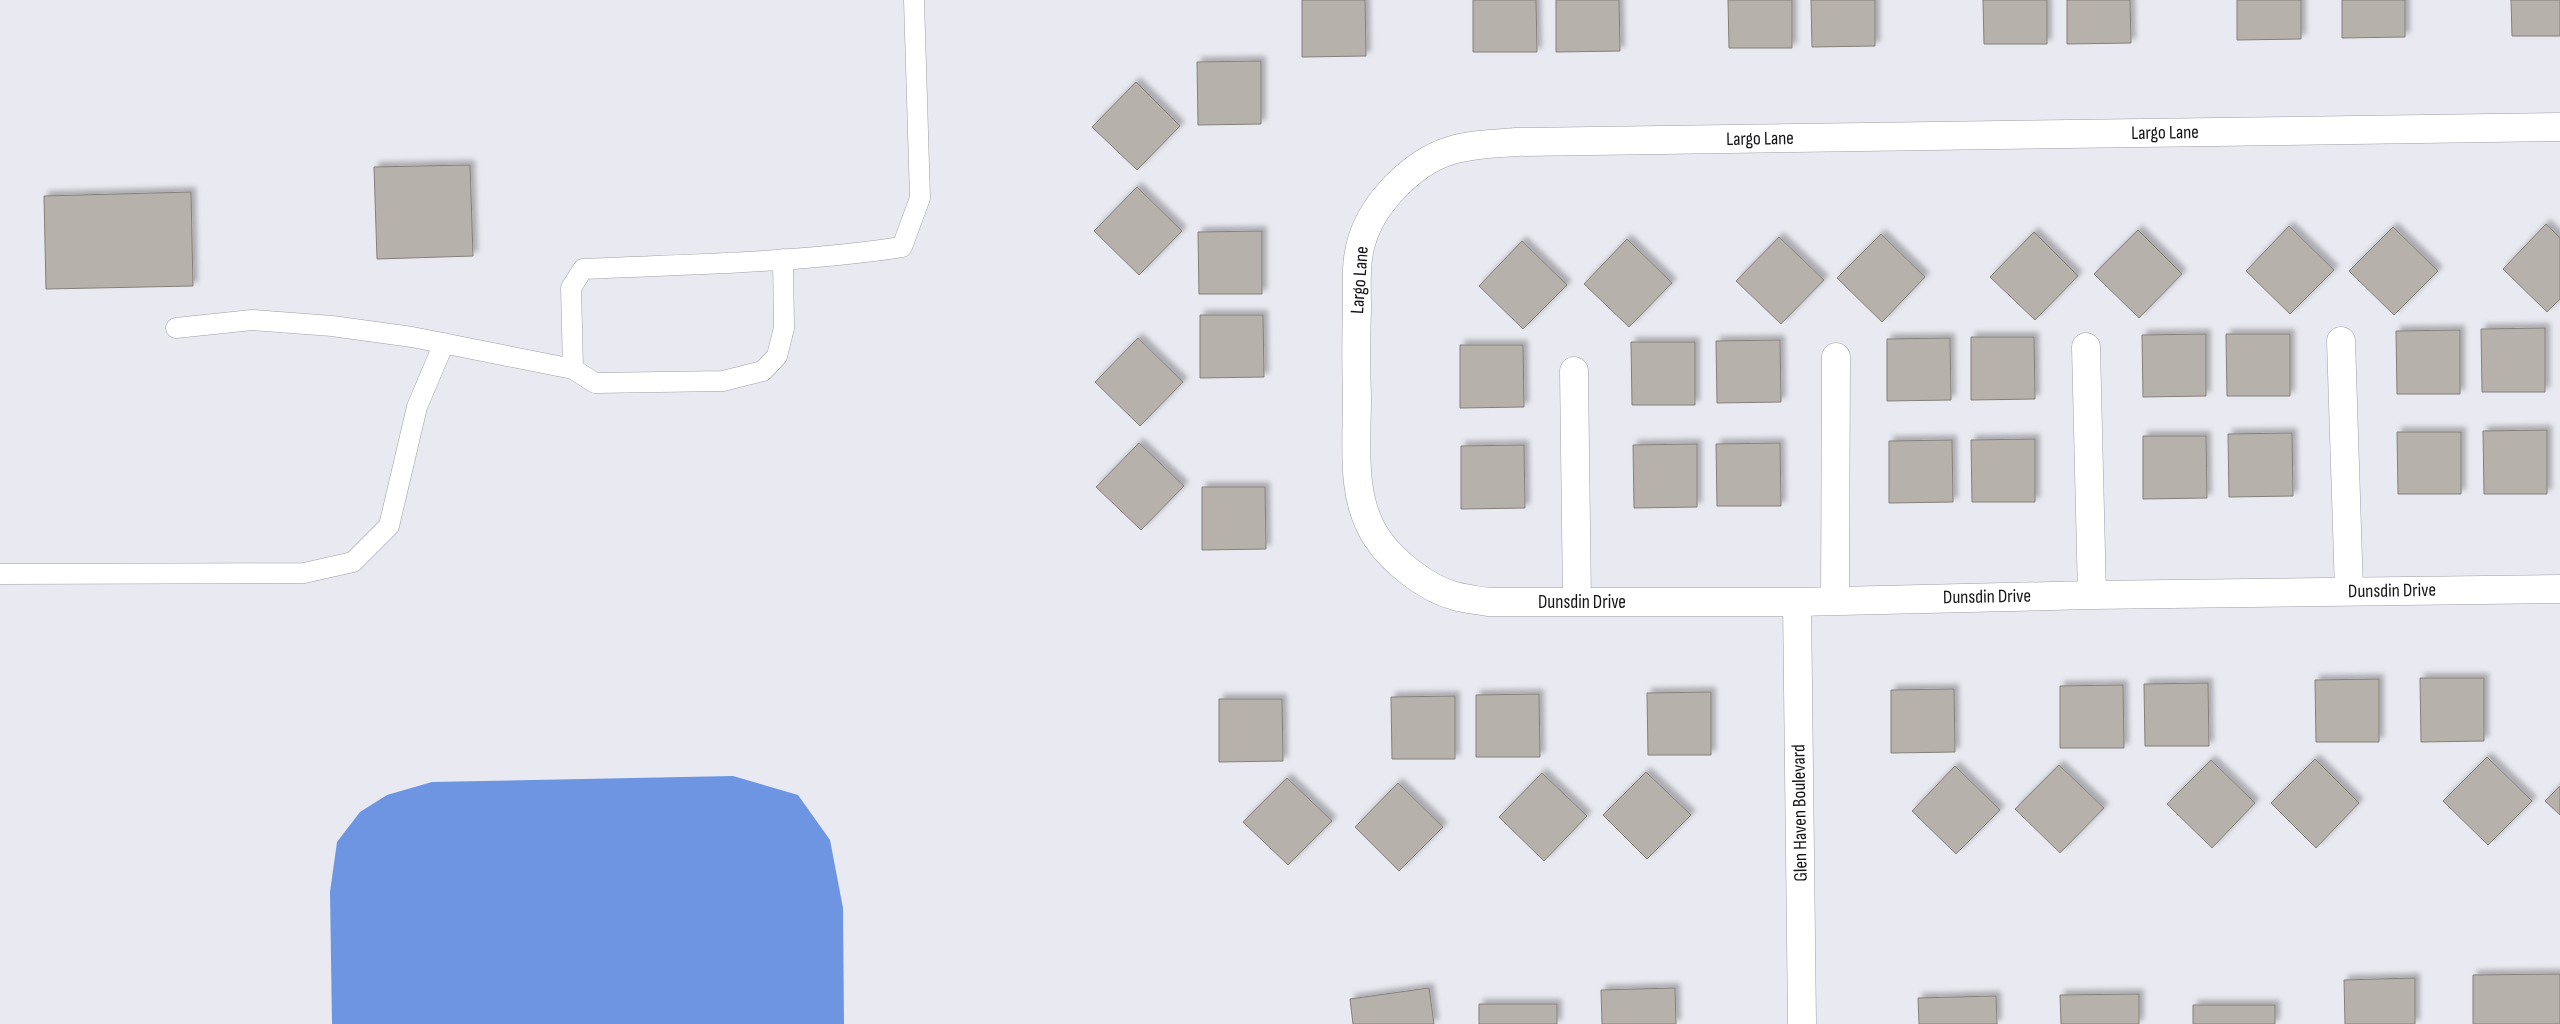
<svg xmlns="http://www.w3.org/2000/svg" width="2560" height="1024" font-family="'Sofia Sans Condensed',sans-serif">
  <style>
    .water { fill: #6d95e1 }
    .building { fill: #b6b1ab; stroke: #84807a; filter: url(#shadow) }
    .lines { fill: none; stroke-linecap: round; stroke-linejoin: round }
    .service-casing { stroke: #9e9ea6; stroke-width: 21 }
    .minor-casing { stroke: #9e9ea6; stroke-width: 29 }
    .service { stroke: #fff; stroke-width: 20 }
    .minor { stroke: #fff; stroke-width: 28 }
    .labels { text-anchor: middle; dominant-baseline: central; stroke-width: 4; stroke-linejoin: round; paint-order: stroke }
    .street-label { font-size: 19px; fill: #131316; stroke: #fff }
  </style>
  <defs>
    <filter id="shadow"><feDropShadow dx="4.5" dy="-4.5" stdDeviation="2.5" flood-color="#0004"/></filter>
  </defs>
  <rect width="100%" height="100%" fill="#e9e9f1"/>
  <path class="water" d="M733,776L798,795L830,840L843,908L844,1024H332L330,892L337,842L360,812L387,795L432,782Z"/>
  <path class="building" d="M1302,0H1365L1366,56L1302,57Z
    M1473,0H1536L1537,52H1473Z
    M1556,0H1619L1620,51L1556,52Z
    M1728,0H1792V48H1729Z
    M1811,0H1875V46L1812,47Z
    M1983,0H2047V44H1984Z
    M2067,0H2130L2131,43L2067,44Z
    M2237,0H2301V39L2237,40Z
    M2342,0H2405V37L2342,38Z
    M2511,0H2560V36H2512Z
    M1261,61V124L1198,125L1197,62Z
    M1136,82L1180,126L1137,170L1092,127Z
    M470,165L473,256L377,259L374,167Z
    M1137,187L1182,231L1139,275L1094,231Z
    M191,192L193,286L46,289L44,196Z
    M2546,224L2560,238V299L2547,312L2503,269Z
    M2289,226L2334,270L2290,314L2246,271Z
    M2393,227L2438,271L2394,315L2349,271Z
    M2138,230L2182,274L2139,318L2094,274Z
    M1262,231V294H1199L1198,232Z
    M2034,232L2078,276L2035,320L1990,277Z
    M1881,234L1925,277L1882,322L1837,278Z
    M1779,237L1824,280L1781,324L1736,281Z
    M1627,239L1672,283L1629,327L1584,284Z
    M1522,241L1567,285L1523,329L1479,286Z
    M1200,315H1263L1264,377L1200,378Z
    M2545,328V392H2482L2481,329Z
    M2460,330V394H2397L2396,331Z
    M2206,334V396L2143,397L2142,335Z
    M2226,334H2290V396H2227Z
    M1971,337H2034L2035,399L1971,400Z
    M1138,338L1183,382L1140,426L1095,382Z
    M1950,338L1951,400L1887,401V339Z
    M1780,340L1781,402L1717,403L1716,341Z
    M1631,342H1695V405H1632Z
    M1460,345H1523L1524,407L1460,408Z
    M2547,430V494H2484L2483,431Z
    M2397,432H2461V494H2398Z
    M2292,433L2293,496L2229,497L2228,434Z
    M2143,436H2206L2207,498L2143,499Z
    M2035,439V502H1972L1971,440Z
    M1952,440L1953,502L1889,503V441Z
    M1139,443L1184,486L1141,530L1096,487Z
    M1780,443L1781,506H1717L1716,444Z
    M1697,444V507L1634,508L1633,445Z
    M1524,445L1525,508L1461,509V446Z
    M1202,487H1265L1266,549L1202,550Z
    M2420,678H2484V741L2421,742Z
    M2379,679V742H2316L2315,680Z
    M2208,683L2209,746H2145L2144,684Z
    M2123,685L2124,748H2060V686Z
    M1954,689L1955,752L1891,753V690Z
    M1711,692V755H1648L1647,693Z
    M1539,694L1540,757H1476V695Z
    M1455,696V759H1392L1391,697Z
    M1219,699H1282L1283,761L1219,762Z
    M2487,757L2532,801L2488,845L2443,801Z
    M2315,759L2359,803L2316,848L2271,803Z
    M2211,760L2255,803L2212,848L2167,804Z
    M2059,765L2104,808L2060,853L2015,809Z
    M1955,766L2000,810L1956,854L1912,811Z
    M1646,772L1691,815L1647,859L1603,815Z
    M1542,773L1587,816L1544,861L1499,817Z
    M1287,778L1332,821L1288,865L1243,822Z
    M1398,783L1443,827L1399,871L1355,827Z
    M2560,786V815L2545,801Z
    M2560,974V1024H2473V975Z
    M2415,978V1024H2345L2344,980Z
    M1429,988L1434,1024H1353L1350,999Z
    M1675,988L1676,1024H1602L1601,990Z
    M2139,994V1024H2061L2060,995Z
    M1996,996L1997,1024H1919L1918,998Z
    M1479,1004H1557V1024H1479Z
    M2193,1005H2275V1024H2193Z"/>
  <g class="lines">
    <g class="service-casing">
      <path id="service" d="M783,259L784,328L777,356L763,371L723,381L595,383L573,369L571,288L583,269C689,264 797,263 902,247L920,198L914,0
        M176,328L252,320L332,326L412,337L573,369
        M0,574L304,573L353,562L389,526L417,407L444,343"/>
    </g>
    <g class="minor-casing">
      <path id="minor" d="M2560,127L1516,142C1493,144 1471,144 1449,151C1412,163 1373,203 1362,240C1355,261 1357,285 1357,308C1356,338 1356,368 1357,398C1357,444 1350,498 1377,538C1392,561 1427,589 1455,596C1465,599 1477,600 1488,602H1797L2092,595L2560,589
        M2341,341L2349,591
        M2086,347L2092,595
        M1574,371L1577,602
        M1835,601L1836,357
        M1797,602L1802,1024"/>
    </g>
    <use href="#service" class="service"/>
    <use href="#minor" class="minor"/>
  </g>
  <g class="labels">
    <g class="street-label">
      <text transform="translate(2165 133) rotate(-1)">Largo Lane</text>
      <text transform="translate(1760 139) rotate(-1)">Largo Lane</text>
      <text transform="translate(1360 280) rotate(-86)">Largo Lane</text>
      <text transform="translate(2392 591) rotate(-1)">Dunsdin Drive</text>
      <text transform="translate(1987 597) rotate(-1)">Dunsdin Drive</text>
      <text x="1582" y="602">Dunsdin Drive</text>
      <text transform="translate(1800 813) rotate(-91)">Glen Haven Boulevard</text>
    </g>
  </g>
</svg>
